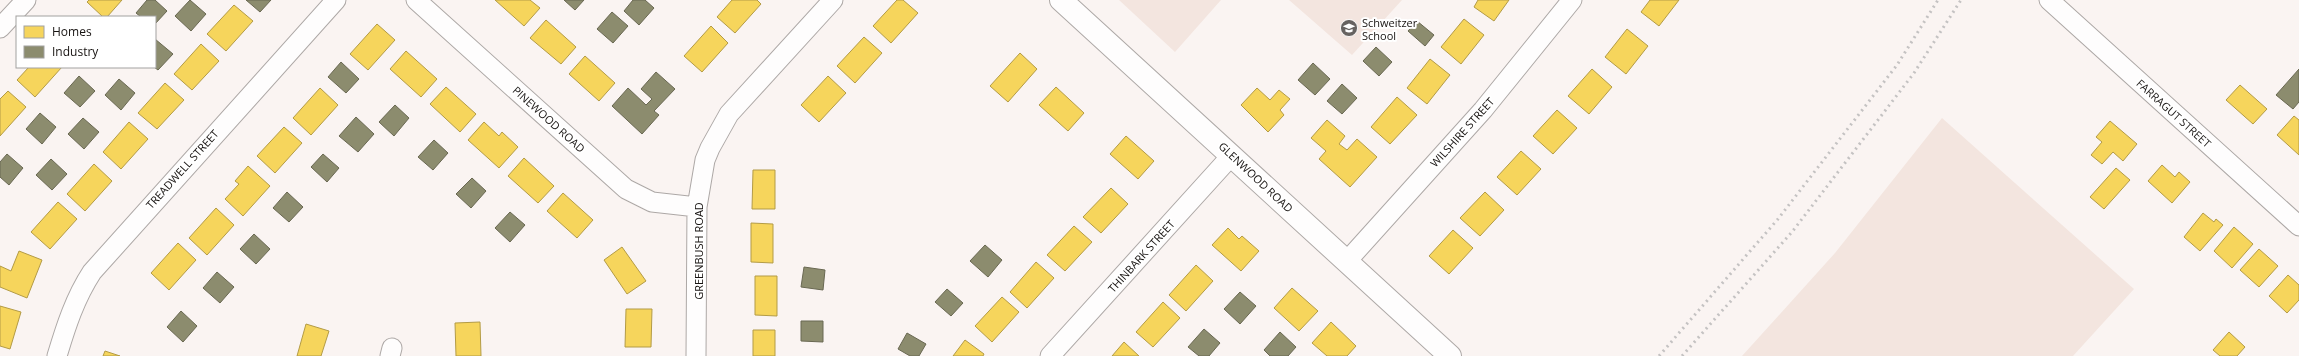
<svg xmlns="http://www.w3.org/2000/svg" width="2299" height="356" font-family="'Open Sans',sans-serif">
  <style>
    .built { fill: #f3e5df }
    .homes { fill: #f6d55c; stroke: #b39b46 }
    .industry { fill: #8c8c6e; stroke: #696852 }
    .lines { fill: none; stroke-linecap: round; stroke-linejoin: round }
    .street-casing { stroke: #ada8a6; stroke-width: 21 }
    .secondary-casing { stroke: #ada8a6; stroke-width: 24 }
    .street { stroke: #fefdfd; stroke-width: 19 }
    .secondary { stroke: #fefdfd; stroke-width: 22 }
    .rail { stroke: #c4c2c2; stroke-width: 3; stroke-dasharray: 2 4; stroke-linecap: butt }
    .labels { text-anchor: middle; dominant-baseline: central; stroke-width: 4; stroke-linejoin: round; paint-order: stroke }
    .poi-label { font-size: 11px; fill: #171311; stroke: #fff; text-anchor: start }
    .street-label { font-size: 11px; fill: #171311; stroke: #fff }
  </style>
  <rect width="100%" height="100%" fill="#faf4f2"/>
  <path class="built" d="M1119,0H1221L1175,52Z
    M1289,0H1402L1352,55Z
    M1942,118L2134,289L2073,356H1742L1835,253Z"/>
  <path class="homes" d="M89,0H122L107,17H103L87,2Z
    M495,0H530L540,8L524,26Z
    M732,0H757L761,4L735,33L717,17Z
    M897,0H903L918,13L891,43L873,26Z
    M1478,0H1509L1494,21L1474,7Z
    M1650,0H1679L1659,26L1641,12Z
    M234,5L253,21L226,51L207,34Z
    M1464,19L1484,35L1461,64L1441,47Z
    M546,20L576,47L561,64L530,38Z
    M377,24L395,40L368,70L350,54Z
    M711,26L728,43L702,72L684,56Z
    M1627,29L1648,46L1626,74L1605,57Z
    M864,37L882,53L855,83L837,66Z
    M201,44L219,61L192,90L174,74Z
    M406,51L437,79L421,97L390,69Z
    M1020,53L1037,69L1008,102L990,86Z
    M585,56L615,83L599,101L569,74Z
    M1430,59L1450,75L1427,104L1407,88Z
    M29,67H62L35,97L17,80Z
    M1592,69L1612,87L1589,114L1568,96Z
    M828,76L846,93L819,122L801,105Z
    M165,83L184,100L157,129L138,113Z
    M2240,85L2267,109L2253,124L2226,100Z
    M446,87L476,114L460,132L430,104Z
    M1056,87L1084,113L1068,131L1039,105Z
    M320,88L338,105L311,135L293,118Z
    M1257,88L1270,100L1279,90L1290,99L1280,110L1284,115L1268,132L1241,105Z
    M8,91L26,107L0,136V99Z
    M1397,97L1417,115L1390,144L1371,127Z
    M1557,110L1577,128L1553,154L1533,136Z
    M2294,116L2299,120V155L2277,135Z
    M1327,120L1345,136L1339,144L1347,150L1357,139L1377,157L1350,187L1319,159L1326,151L1311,138Z
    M2110,121L2137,144L2123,161L2113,152L2102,164L2091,155L2102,142L2096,137Z
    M129,122L148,139L121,169L103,152Z
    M484,122L499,136L502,132L518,147L499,168L468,140Z
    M284,127L302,143L275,173L257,156Z
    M1126,136L1154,161L1138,179L1110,154Z
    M1521,151L1541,169L1517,195L1497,177Z
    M524,158L554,186L538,203L508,176Z
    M94,164L112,181L85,211L67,194Z
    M2162,165L2175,177L2179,172L2190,182L2172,203L2148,181Z
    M248,166L270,186L243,216L225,199L239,184L235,181Z
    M2116,168L2130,180L2104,209L2090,197Z
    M753,170H775V209H752Z
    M1111,188L1128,204L1101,233L1083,217Z
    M1485,192L1504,210L1480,236L1460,218Z
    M563,193L593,220L577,238L547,211Z
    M58,202L77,219L50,249L31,232Z
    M216,208L234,225L207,255L189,238Z
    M2203,213L2214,222L2216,219L2223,225L2200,251L2184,237Z
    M751,223L773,224V263L751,262Z
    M1074,226L1092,242L1065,271L1047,255Z
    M2234,227L2253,244L2232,268L2214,251Z
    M1228,228L1239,239L1242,236L1259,251L1241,271L1212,245Z
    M1453,230L1473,248L1449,274L1429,256Z
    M178,243L196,260L169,290L151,273Z
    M622,247L646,281L627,294L604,260Z
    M2259,249L2278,266L2259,287L2240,270Z
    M19,251L42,260L27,298L0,287V266L11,271Z
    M1036,262L1054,278L1027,308L1010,292Z
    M1196,265L1213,281L1186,311L1169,295Z
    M2288,275L2299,285V300L2287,313L2269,296Z
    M755,276H777V316L755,315Z
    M1292,288L1318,311L1299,331L1274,308Z
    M1002,297L1019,312L992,342L975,326Z
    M1163,302L1180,318L1153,347L1136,332Z
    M0,306L21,312L10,349L0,346Z
    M626,309H652L651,347H625Z
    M480,322L481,356H456L455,323Z
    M1331,322L1356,346L1347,356H1327L1312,343Z
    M306,324L329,331L321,356H297Z
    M753,330H775V356H753Z
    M2229,332L2245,347L2237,356H2220L2213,350Z
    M965,340L984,354L983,356H953Z
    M1124,342L1139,356H1112Z
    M105,351L120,356H103Z"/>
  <path class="industry" d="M147,0H155L167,11L155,24V17H141L136,13Z
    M190,0L206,14L191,31L175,16Z
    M246,0H271L260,12Z
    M564,0H584L575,10Z
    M633,0H645L654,8L639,25L624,11Z
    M612,12L628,26L613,43L597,29Z
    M1417,21L1434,35L1425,46L1408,31Z
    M155,39L173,54L158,70L154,67Z
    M1376,47L1392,62L1379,76L1363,61Z
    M341,62L359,79L346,93L328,77Z
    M1313,63L1330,79L1315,95L1298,80Z
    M2299,69V102L2293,109L2276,95Z
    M656,72L675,89L654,111L659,115L642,134L612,106L628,88L646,105L652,99L641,89Z
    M79,76L95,91L80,107L64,93Z
    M119,79L135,93L121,110L105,95Z
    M1342,84L1357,98L1342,114L1327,101Z
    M395,105L409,118L394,136L379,122Z
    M40,113L56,127L42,144L26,129Z
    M356,117L374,134L358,152L339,136Z
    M83,118L99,132L84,149L68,134Z
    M434,140L448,153L433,170L418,157Z
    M7,154L23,168L9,185L0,177V162Z
    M323,154L339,168L327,182L311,167Z
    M51,159L67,174L52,190L36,175Z
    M472,178L486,191L471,208L456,194Z
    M287,192L303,207L289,222L273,208Z
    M510,212L525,225L510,242L495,228Z
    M254,234L270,249L256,264L240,249Z
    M985,245L1002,260L988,277L970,261Z
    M804,267L825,270L823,290L801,287Z
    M217,272L234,287L220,303L203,288Z
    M947,289L963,303L951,316L935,302Z
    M1240,292L1256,306L1240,324L1224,309Z
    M181,311L197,326L183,342L167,327Z
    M801,321H823V342L801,341Z
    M1204,329L1220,343L1209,356H1199L1188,347Z
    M1280,332L1296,347L1288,356H1270L1264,350Z
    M907,333L926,344L919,356H910L898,349Z"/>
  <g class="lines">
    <g class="street-casing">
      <path id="street" d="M416,0L626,189L652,202L697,207
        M2049,0L2299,226
        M0,28L26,0
        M1347,261L1483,110L1572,0
        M57,356C66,326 75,298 92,272L336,0
        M390,356L392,348
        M696,356L697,207L705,160L710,148L729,114L833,0
        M1050,356L1232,155"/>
    </g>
    <g class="secondary-casing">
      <path id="secondary" d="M1061,0L1450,356"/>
    </g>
    <use href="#street" class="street"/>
    <use href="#secondary" class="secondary"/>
    <path class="rail" d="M1659,356L1778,219L1897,65L1938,0
      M1682,356L1792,232L1914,73L1961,0"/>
  </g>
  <defs>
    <g id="school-disc" transform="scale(0.9)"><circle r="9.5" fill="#666260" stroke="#fff"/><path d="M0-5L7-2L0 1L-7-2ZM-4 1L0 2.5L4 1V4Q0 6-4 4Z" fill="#fff"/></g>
  </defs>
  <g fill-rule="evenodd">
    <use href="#school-disc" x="1349" y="28"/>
  </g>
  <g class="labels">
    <g class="poi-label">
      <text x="1362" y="22">Schweitzer<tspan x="1362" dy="13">School</tspan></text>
    </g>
    <g class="street-label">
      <text transform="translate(2174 113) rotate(42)">FARRAGUT STREET</text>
      <text transform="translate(549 119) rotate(42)">PINEWOOD ROAD</text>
      <text transform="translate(1462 132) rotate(-48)">WILSHIRE STREET</text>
      <text transform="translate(182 169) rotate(-48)">TREADWELL STREET</text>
      <text transform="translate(1256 177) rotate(43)">GLENWOOD ROAD</text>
      <text transform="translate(698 251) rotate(-90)">GREENBUSH ROAD</text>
      <text transform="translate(1141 256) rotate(-48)">THINBARK STREET</text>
    </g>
  </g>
  <rect x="16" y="16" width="140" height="52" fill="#ffffff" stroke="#a2a1a0"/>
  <rect x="24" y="26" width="20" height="12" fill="#f6d55c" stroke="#a2a1a0"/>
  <text x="52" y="36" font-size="12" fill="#171311">Homes</text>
  <rect x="24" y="46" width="20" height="12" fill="#8c8c6e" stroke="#a2a1a0"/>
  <text x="52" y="56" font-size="12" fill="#171311">Industry</text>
</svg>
